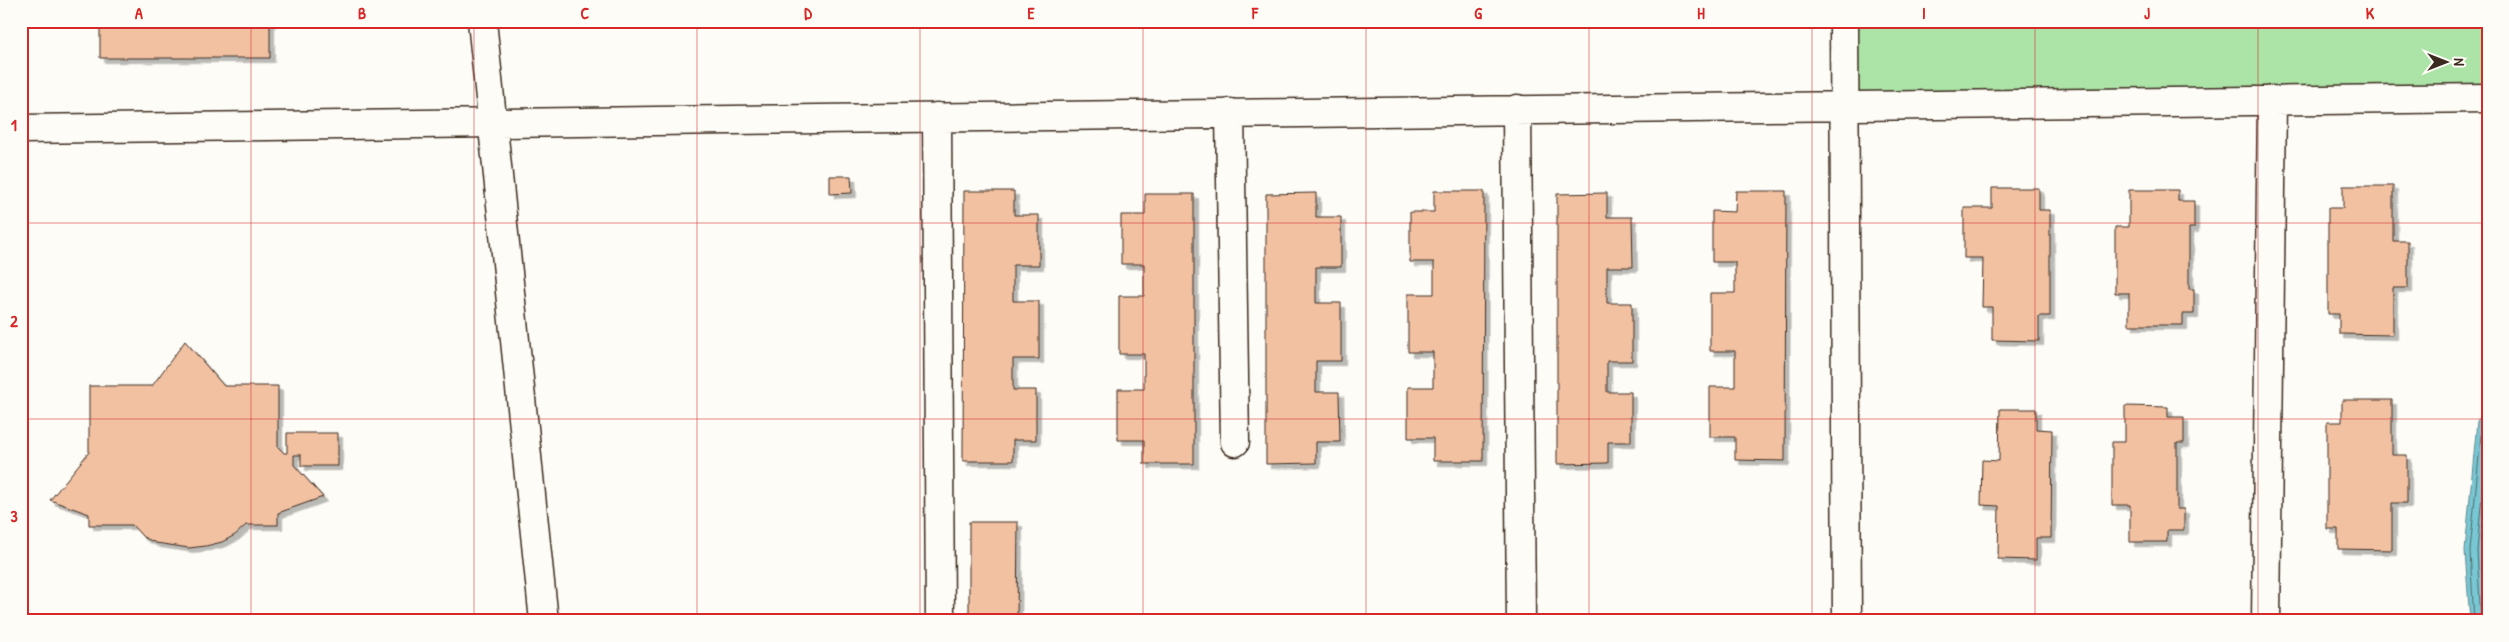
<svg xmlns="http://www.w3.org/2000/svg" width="2509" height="642" font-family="'Patrick Hand',sans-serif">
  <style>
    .green { fill: #ace3a6; stroke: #748662 }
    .water { fill: #78c7d4; stroke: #60888b }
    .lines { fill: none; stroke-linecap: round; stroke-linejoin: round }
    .shore { stroke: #536967; stroke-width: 1 }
    .building { fill: #f2c1a2; stroke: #3b2a1e; filter: url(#shadow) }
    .minor-casing { stroke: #3b2a1e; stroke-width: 31 }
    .minor { stroke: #fdfcf7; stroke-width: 28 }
    .grid { fill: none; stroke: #d62828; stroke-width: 1; stroke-opacity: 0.55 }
    .neatline { fill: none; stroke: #d62828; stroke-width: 2 }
    .grid-label { font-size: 16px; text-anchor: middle; font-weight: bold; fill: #d62828 }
  </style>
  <defs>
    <filter id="shadow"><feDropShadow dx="4.5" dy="4.5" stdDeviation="0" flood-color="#0004"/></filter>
  </defs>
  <rect width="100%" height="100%" fill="#fdfcf7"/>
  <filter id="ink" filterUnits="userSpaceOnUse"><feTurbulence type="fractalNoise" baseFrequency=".02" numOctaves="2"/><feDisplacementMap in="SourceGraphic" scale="10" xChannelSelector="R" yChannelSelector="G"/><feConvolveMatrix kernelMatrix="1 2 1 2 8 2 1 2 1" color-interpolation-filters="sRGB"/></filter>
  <g filter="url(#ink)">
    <path class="green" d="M1845,21H2488V99L1844,106Z"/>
    <path class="water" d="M2488,408V621H2470L2465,551L2477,421Z"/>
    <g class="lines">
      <path class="shore" d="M2488,510L2484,551L2488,611
        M2474,621L2470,551L2482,424L2488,416
        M2481,621L2477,551L2488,427"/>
    </g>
    <path class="building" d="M100,21H270V58H100Z
      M830,176H851L852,193L830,194Z
      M2343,186H2393V241H2408V288H2393V335L2339,334V314H2328V208H2343Z
      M1992,188H2039V210H2050V316H2039V341L1992,340V307H1982L1983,258H1964V208H1992Z
      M2129,190H2178V201H2194V228H2189V289H2194V314H2183V325H2129V293H2115V227H2129Z
      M964,191H1014V215H1039V265H1013V301H1039V359H1013V390H1036V440H1013V461H963Z
      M1434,191H1484L1483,461H1433V438H1408V387H1433V352H1408V294H1434V262H1410V212H1434Z
      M1736,191H1786L1785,461L1735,460V437H1710V387H1735V351H1710V293H1735V262H1712V211L1735,212Z
      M1316,193V217H1341V267H1316V303H1341V361H1316V392H1339L1340,442H1316V463L1266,464V194Z
      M1607,193V217H1632L1633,267H1607V303H1632V361H1607V392H1631V442H1608V463L1557,464V194Z
      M1145,194H1194V464H1144V440H1118V389H1144V354H1119V296H1144V264H1121V215H1145Z
      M185,341L224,386H278V447L284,453H287V433H338V466H301V455H294V465L323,497L278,513V525H246L235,535L222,542L206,546L189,548L156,543L143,537L132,525H89V514L50,500L89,452V386H152Z
      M2342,400H2392V455H2407V503H2392V550L2338,549V529H2327V422H2342Z
      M2125,406L2168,407V417H2184V443H2177V509H2184V530H2167V542H2130V505H2112V442H2125Z
      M2000,409H2036V429L2052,430L2051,538H2036V560L1998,559L1999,506L1981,505L1982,460L1999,461Z
      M969,522H1018L1017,621H969Z"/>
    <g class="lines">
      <g class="minor-casing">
        <path id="minor" d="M482,21L544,621
          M1844,21L1847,621
          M1517,109L1521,621
          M1230,113L1235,442
          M937,117L940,621
          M21,129L2488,98
          M2266,621L2272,100"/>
      </g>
      <use href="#minor" class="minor"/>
    </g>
  </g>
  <path class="grid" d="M251,21V621M474,21V621M697,21V621M920,21V621M1143,21V621M1366,21V621M1589,21V621M1812,21V621M2035,21V621M2258,21V621M21,223H2488M21,419H2488"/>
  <rect width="2509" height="642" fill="none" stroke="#fdfcf7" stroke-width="55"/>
  <g transform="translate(2446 62) rotate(90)" stroke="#fdfcf7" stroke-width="4" paint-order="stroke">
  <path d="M0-4L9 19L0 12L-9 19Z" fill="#3b2a1e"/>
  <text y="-8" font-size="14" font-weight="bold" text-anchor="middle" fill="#3b2a1e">N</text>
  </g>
  <rect x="28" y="28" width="2454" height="586" class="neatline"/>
  <g class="grid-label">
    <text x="139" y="19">A</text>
    <text x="362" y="19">B</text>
    <text x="585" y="19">C</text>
    <text x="808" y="19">D</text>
    <text x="1031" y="19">E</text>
    <text x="1255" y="19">F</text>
    <text x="1478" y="19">G</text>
    <text x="1701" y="19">H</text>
    <text x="1924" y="19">I</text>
    <text x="2147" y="19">J</text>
    <text x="2370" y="19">K</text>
    <text x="14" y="131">1</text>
    <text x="14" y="327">2</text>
    <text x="14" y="522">3</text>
  </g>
</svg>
